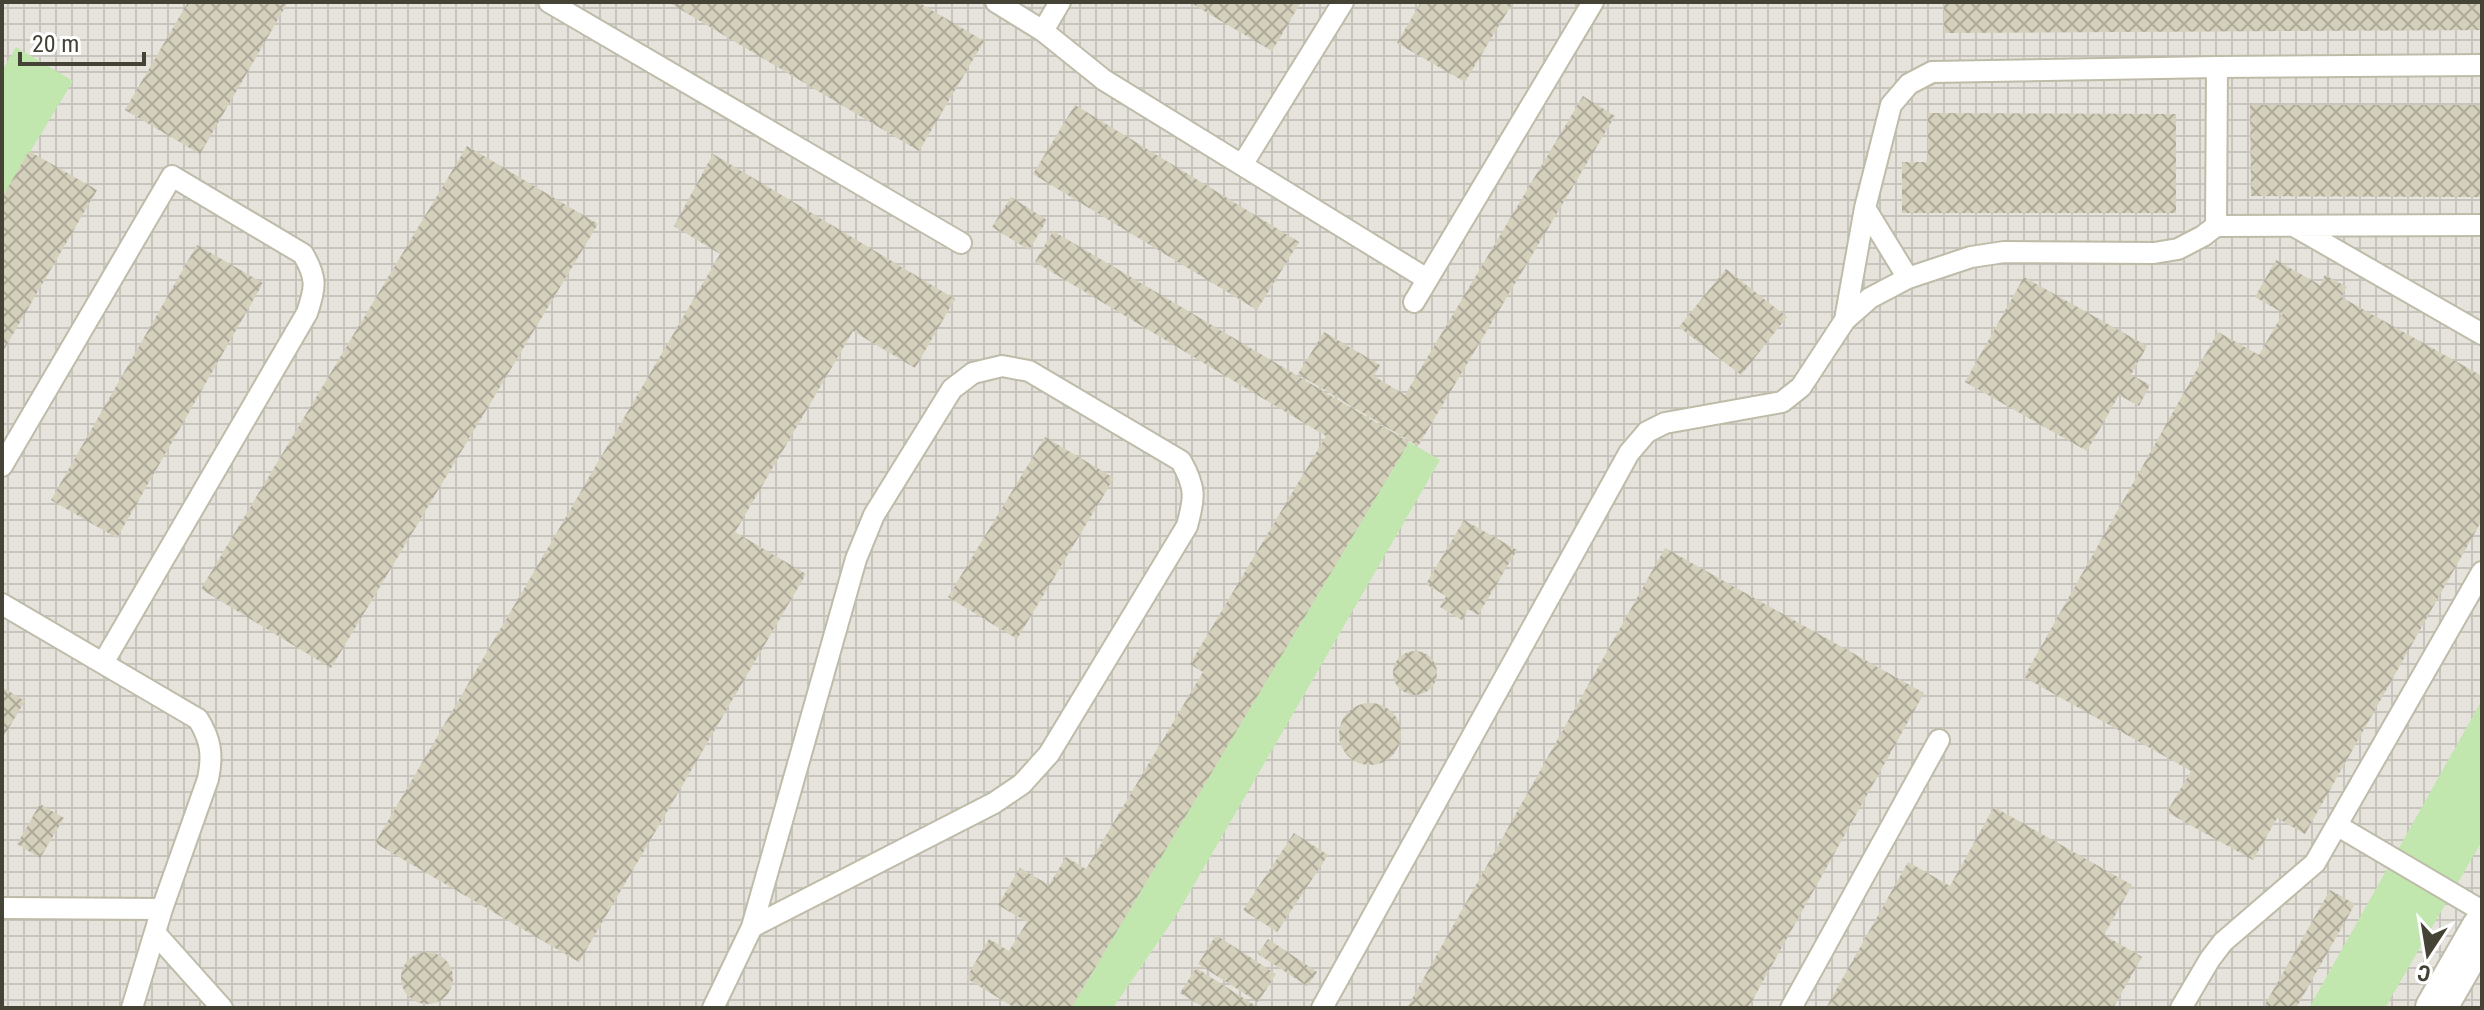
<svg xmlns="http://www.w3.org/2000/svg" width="2484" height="1010" font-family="'Roboto Condensed',sans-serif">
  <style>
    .industrial { fill: url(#industrial-grid) }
    .grass { fill: #c1e7af }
    .building { fill: url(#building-cross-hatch) }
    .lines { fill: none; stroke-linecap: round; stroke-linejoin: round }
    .service-casing { stroke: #bebca8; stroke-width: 24 }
    .minor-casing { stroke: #bebca8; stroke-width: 44 }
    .service { stroke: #fff; stroke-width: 20 }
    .minor { stroke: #fff; stroke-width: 40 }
  </style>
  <defs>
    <pattern id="industrial-grid" width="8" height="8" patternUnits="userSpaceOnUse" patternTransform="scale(2)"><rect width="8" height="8" fill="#e5e3db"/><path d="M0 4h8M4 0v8" fill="none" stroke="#c6c4bd"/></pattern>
    <pattern id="building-cross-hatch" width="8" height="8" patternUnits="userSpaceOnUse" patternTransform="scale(2)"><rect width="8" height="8" fill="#d4d0bb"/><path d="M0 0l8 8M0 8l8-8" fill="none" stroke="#aeaa99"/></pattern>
  </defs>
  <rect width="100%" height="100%" fill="#f3f2e6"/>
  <path class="industrial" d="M2,2H2482V1008H2Z"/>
  <path class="grass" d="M16,47L73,81L2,198V71Z
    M1409,442L1440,460L1177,914L1113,1008H1071Z
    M2482,700V841L2385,1008H2309Z"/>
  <path class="building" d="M188,2H288L200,154L125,110Z
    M668,2H918L984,41L919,151Z
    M1189,2H1301L1272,51Z
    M1421,2H1513L1465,82L1397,43Z
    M1944,2H2482V30L1944,33Z
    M1583,96L1615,116L1418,446L1298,374L1324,332L1380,365L1374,376L1405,395Z
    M1075,105L1299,242L1257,310L1033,174Z
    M2250,105H2482V197L2251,196Z
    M1928,113L2176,114V213H1902V162H1928Z
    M467,146L598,224L331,668L201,589Z
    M29,151L97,190L2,353V198Z
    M713,154L955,299L915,368L853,331L735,532L806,574L579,962L375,843L720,254L674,226Z
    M1011,197L1047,220L1029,250L992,227Z
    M1053,231L1409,442L1071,1008H1015L966,978L989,939L1009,951L1027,922L998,905L1020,868L1049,885L1066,857L1086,869L1203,672L1190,664L1326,436L1035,262Z
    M197,245L263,283L117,538L51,500Z
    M2276,260L2320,285L2325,275L2347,287L2341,297L2482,376V520L2305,834L2277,818L2253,860L2167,812L2191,771L2024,677L2218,332L2259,355L2283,313L2255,297Z
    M1726,269L1787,317L1741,375L1679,327Z
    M2024,277L2147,346L2131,375L2150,385L2139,406L2119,395L2087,451L1965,382Z
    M1045,437L1114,478L1017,639L948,597Z
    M1464,520L1517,550L1478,615L1468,609L1462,620L1440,607L1446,596L1426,584Z
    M1665,548L1924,693L1748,1008H1407Z
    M1393 673a22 22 0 1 1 44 0a22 22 0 1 1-44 0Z
    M2,687L25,701L2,739Z
    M1339 734a31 31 0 1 1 62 0a31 31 0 1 1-62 0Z
    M40,804L64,818L40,858L17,844Z
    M1994,807L2132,885L2104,935L2142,957L2113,1008H1826L1908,862L1950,886Z
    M1294,833L1328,855L1277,932L1243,910Z
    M2330,890L2355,904L2296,1008H2263Z
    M1216,935L1276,974L1258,1002L1198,964Z
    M1268,939L1317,972L1307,986L1258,954Z
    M401 978a26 26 0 1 1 52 0a26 26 0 1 1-52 0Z
    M1196,968L1256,1006L1255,1008H1205L1180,993Z"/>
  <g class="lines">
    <g class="service-casing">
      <path id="service" d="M549,2L961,243
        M996,2L1043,31L1104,80L1427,279
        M1043,31L1060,2
        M2217,67L2482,65
        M1242,165L1343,2
        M1865,208L1908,278
        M2294,226L2482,334
        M1414,302L1593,2
        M1845,320L1865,208L1891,105L1909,84L1932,72L2217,67L2216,226
        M2,466L172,176L303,254C317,278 316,287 307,313L103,663
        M2,604L198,719C211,740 213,755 208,779L162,909L132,1008
        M2338,826L2482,911
        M2,908L162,909
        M155,933L222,1008
        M713,1008L752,927L856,559L874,515L952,389L973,373L1002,366L1029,371L1181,461C1196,488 1195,497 1187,526L1049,754L1022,784L994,803L752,927
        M1322,1008L1629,453L1647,432L1665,423L1782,402L1801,387L1845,320L1870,298L1908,278L1971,257L2004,252L2154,253L2178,249L2203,236L2216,226L2482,225
        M1791,1008L1939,740
        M2181,1008L2210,959L2223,942L2315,863L2482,572"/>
    </g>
    <g class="minor-casing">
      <path id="minor" d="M2436,1008L2482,928"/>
    </g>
    <use href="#service" class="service"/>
    <use href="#minor" class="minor"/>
  </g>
  <rect width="2484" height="1010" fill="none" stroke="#454335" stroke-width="8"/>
  <g transform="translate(2428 954) rotate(192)" stroke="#ffffff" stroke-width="6" paint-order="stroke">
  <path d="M0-6L14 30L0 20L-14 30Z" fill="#454335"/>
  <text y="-12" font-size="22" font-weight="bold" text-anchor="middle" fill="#454335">С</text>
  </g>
  <path d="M20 52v12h124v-12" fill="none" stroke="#454335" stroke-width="4"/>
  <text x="32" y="52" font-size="24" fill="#454335" stroke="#ffffff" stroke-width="6" paint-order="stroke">20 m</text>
</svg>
